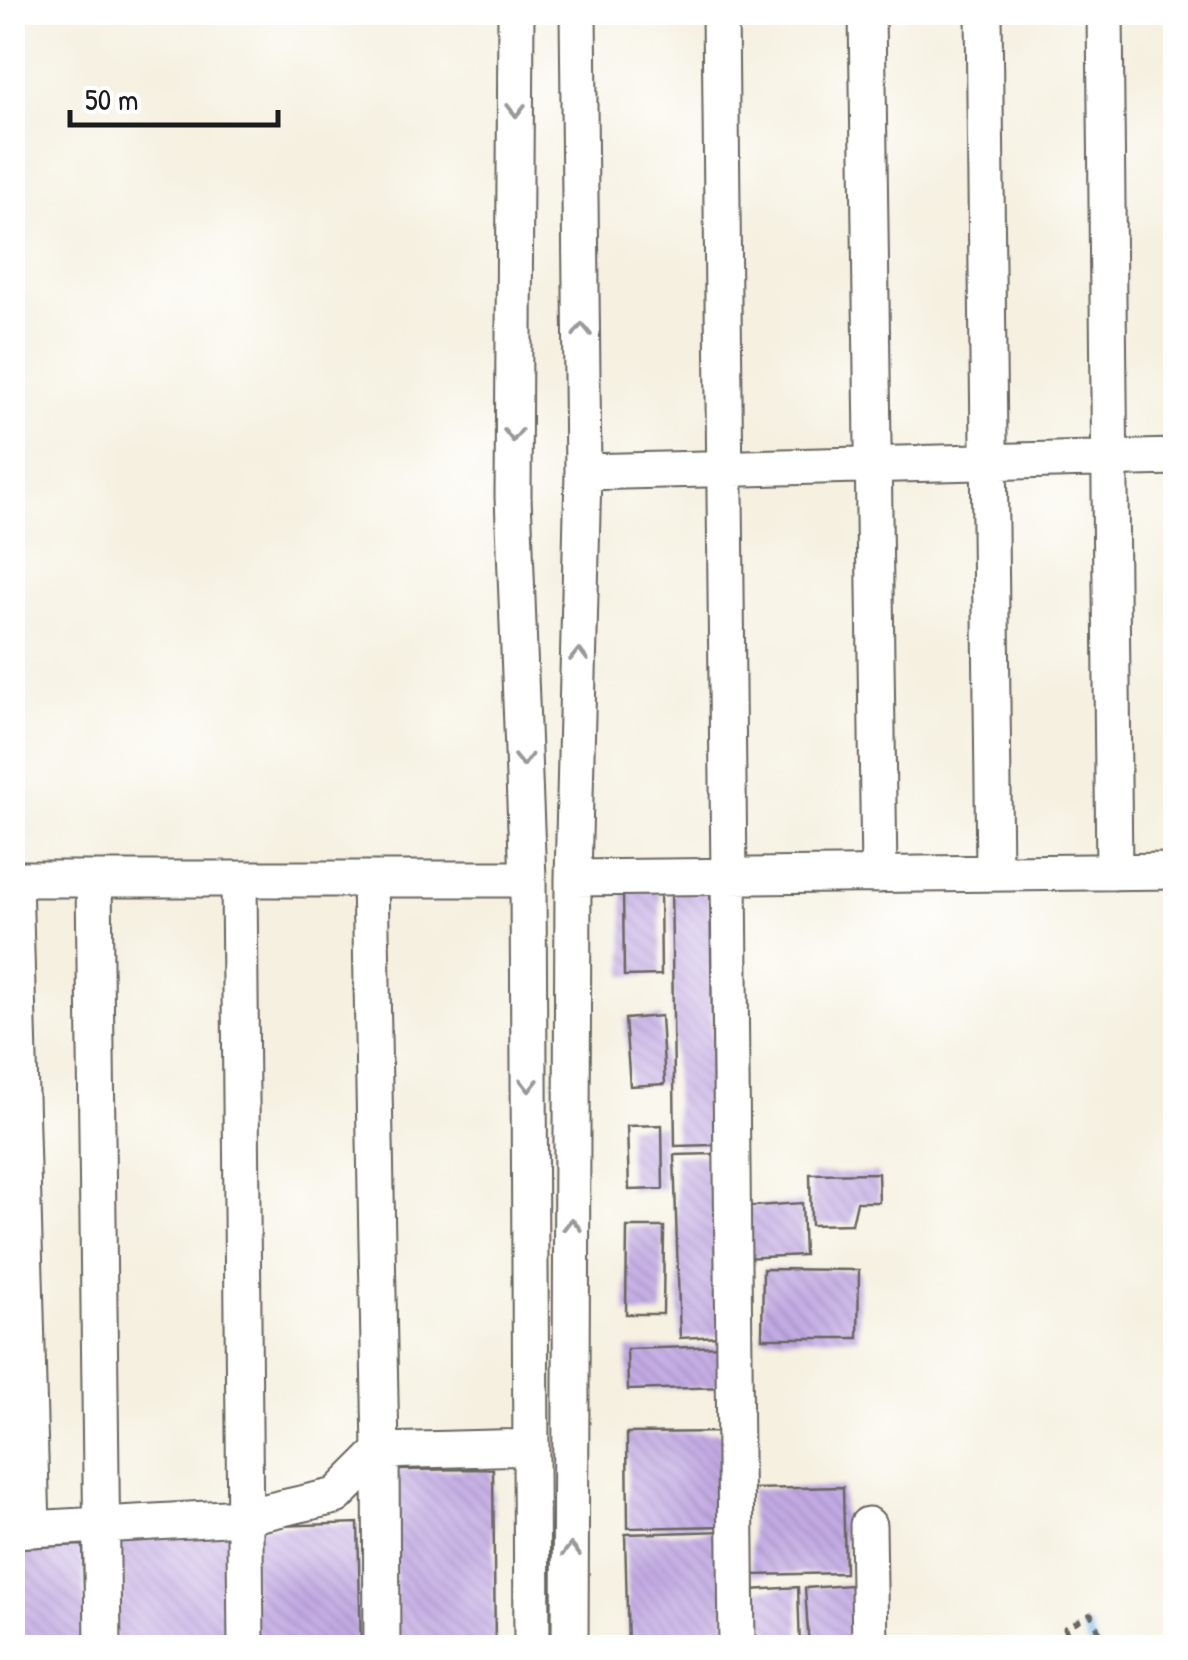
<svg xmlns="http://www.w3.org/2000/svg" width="1188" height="1660" font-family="'Patrick Hand',sans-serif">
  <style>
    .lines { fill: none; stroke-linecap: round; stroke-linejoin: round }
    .stream { stroke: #7cbef1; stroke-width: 9 }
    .building { fill: url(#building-back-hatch) }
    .minor-casing { stroke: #686660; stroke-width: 39 }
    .path { stroke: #686660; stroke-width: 5; stroke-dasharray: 8 8; stroke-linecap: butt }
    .minor { stroke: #fff; stroke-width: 35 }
    .oneway { stroke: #999 }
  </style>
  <defs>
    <pattern id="building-back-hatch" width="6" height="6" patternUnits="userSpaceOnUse" patternTransform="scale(2.5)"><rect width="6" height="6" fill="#c2aae3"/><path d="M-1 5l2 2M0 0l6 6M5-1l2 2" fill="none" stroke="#a692c2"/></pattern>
  </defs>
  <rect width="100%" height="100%" fill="#fff"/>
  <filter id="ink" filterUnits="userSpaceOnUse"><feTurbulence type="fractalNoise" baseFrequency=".01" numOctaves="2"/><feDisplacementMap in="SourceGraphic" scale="20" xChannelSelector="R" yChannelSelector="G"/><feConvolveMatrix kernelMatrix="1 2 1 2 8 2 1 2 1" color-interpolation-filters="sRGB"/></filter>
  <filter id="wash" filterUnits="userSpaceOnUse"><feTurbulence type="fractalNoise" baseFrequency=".0048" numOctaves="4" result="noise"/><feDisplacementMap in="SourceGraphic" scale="40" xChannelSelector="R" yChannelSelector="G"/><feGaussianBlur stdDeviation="2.25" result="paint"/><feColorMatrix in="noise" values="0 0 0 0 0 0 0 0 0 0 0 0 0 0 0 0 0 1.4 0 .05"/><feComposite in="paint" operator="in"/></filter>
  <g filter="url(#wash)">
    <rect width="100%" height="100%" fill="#f5f0df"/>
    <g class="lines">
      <path class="stream" d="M1086,1629L1094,1648"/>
    </g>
    <g id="blocks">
      <path class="building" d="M671,884H710L714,1145L675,1146Z
        M623,889H660L661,975L624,976Z
        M661,1016L665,1084L630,1086L625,1019Z
        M662,1125L663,1189L629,1190L627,1126Z
        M714,1154L720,1336L680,1338L674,1155Z
        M878,1173L879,1202H857L852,1224L811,1225L810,1174Z
        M802,1203L804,1255L742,1258L739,1207Z
        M627,1227H664L663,1314H626Z
        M763,1269L859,1270L858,1338H762Z
        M724,1346V1387L628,1390L627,1349Z
        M725,1432L726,1526L628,1528L627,1433Z
        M493,1469L495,1648H396L394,1470Z
        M843,1487L845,1573L751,1575L750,1489Z
        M358,1523L361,1648H254L251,1527Z
        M229,1531L232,1648H115L112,1534Z
        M725,1531L728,1648H628L625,1534Z
        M83,1545L86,1648H12V1548Z
        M851,1585L855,1648H809L805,1588Z
        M798,1587L800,1648H751L749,1590Z"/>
    </g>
  </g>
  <g filter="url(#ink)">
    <use href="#blocks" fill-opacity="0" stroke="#686660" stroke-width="2.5"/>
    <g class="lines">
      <g class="minor-casing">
        <path id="minor" d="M516,12L513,497L528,879L532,1648
          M720,12L737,1648
          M867,12L879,875
          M984,12L994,873
          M1105,12L1114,872
          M583,472L1176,457
          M573,878L1176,871
          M12,879H528
          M14,879L32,1529
          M94,879L103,1648
          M239,879L246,1648
          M370,879L381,1451L382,1648
          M868,1525L870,1648
          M12,1530L243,1517L336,1496L381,1451L531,1447
          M570,1648L573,878L583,472L578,12"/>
      </g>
      <path class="path" d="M1074,1648L1065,1628L1091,1614L1107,1648"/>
      <use href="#minor" class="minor"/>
    </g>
    <defs><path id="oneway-chevron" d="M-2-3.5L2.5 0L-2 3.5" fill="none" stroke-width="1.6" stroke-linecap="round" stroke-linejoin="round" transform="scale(2.5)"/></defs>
    <g class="oneway">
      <use href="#oneway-chevron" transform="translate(516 110) rotate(90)"/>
      <use href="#oneway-chevron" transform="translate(582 330) rotate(-91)"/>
      <use href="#oneway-chevron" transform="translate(513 435) rotate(90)"/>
      <use href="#oneway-chevron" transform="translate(579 655) rotate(-89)"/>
      <use href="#oneway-chevron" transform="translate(523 760) rotate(88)"/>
      <use href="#oneway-chevron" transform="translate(529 1085) rotate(90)"/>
      <use href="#oneway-chevron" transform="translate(572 1225) rotate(-90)"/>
      <use href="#oneway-chevron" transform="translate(571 1550) rotate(-90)"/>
    </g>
  </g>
  <rect width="1188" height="1660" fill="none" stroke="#fff" stroke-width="50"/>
  <path d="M70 110v15h208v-15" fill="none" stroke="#1c1c1c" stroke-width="5"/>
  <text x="85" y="110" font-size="30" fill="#1c1c1c" stroke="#ffffff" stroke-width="8" paint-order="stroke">50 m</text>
</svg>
